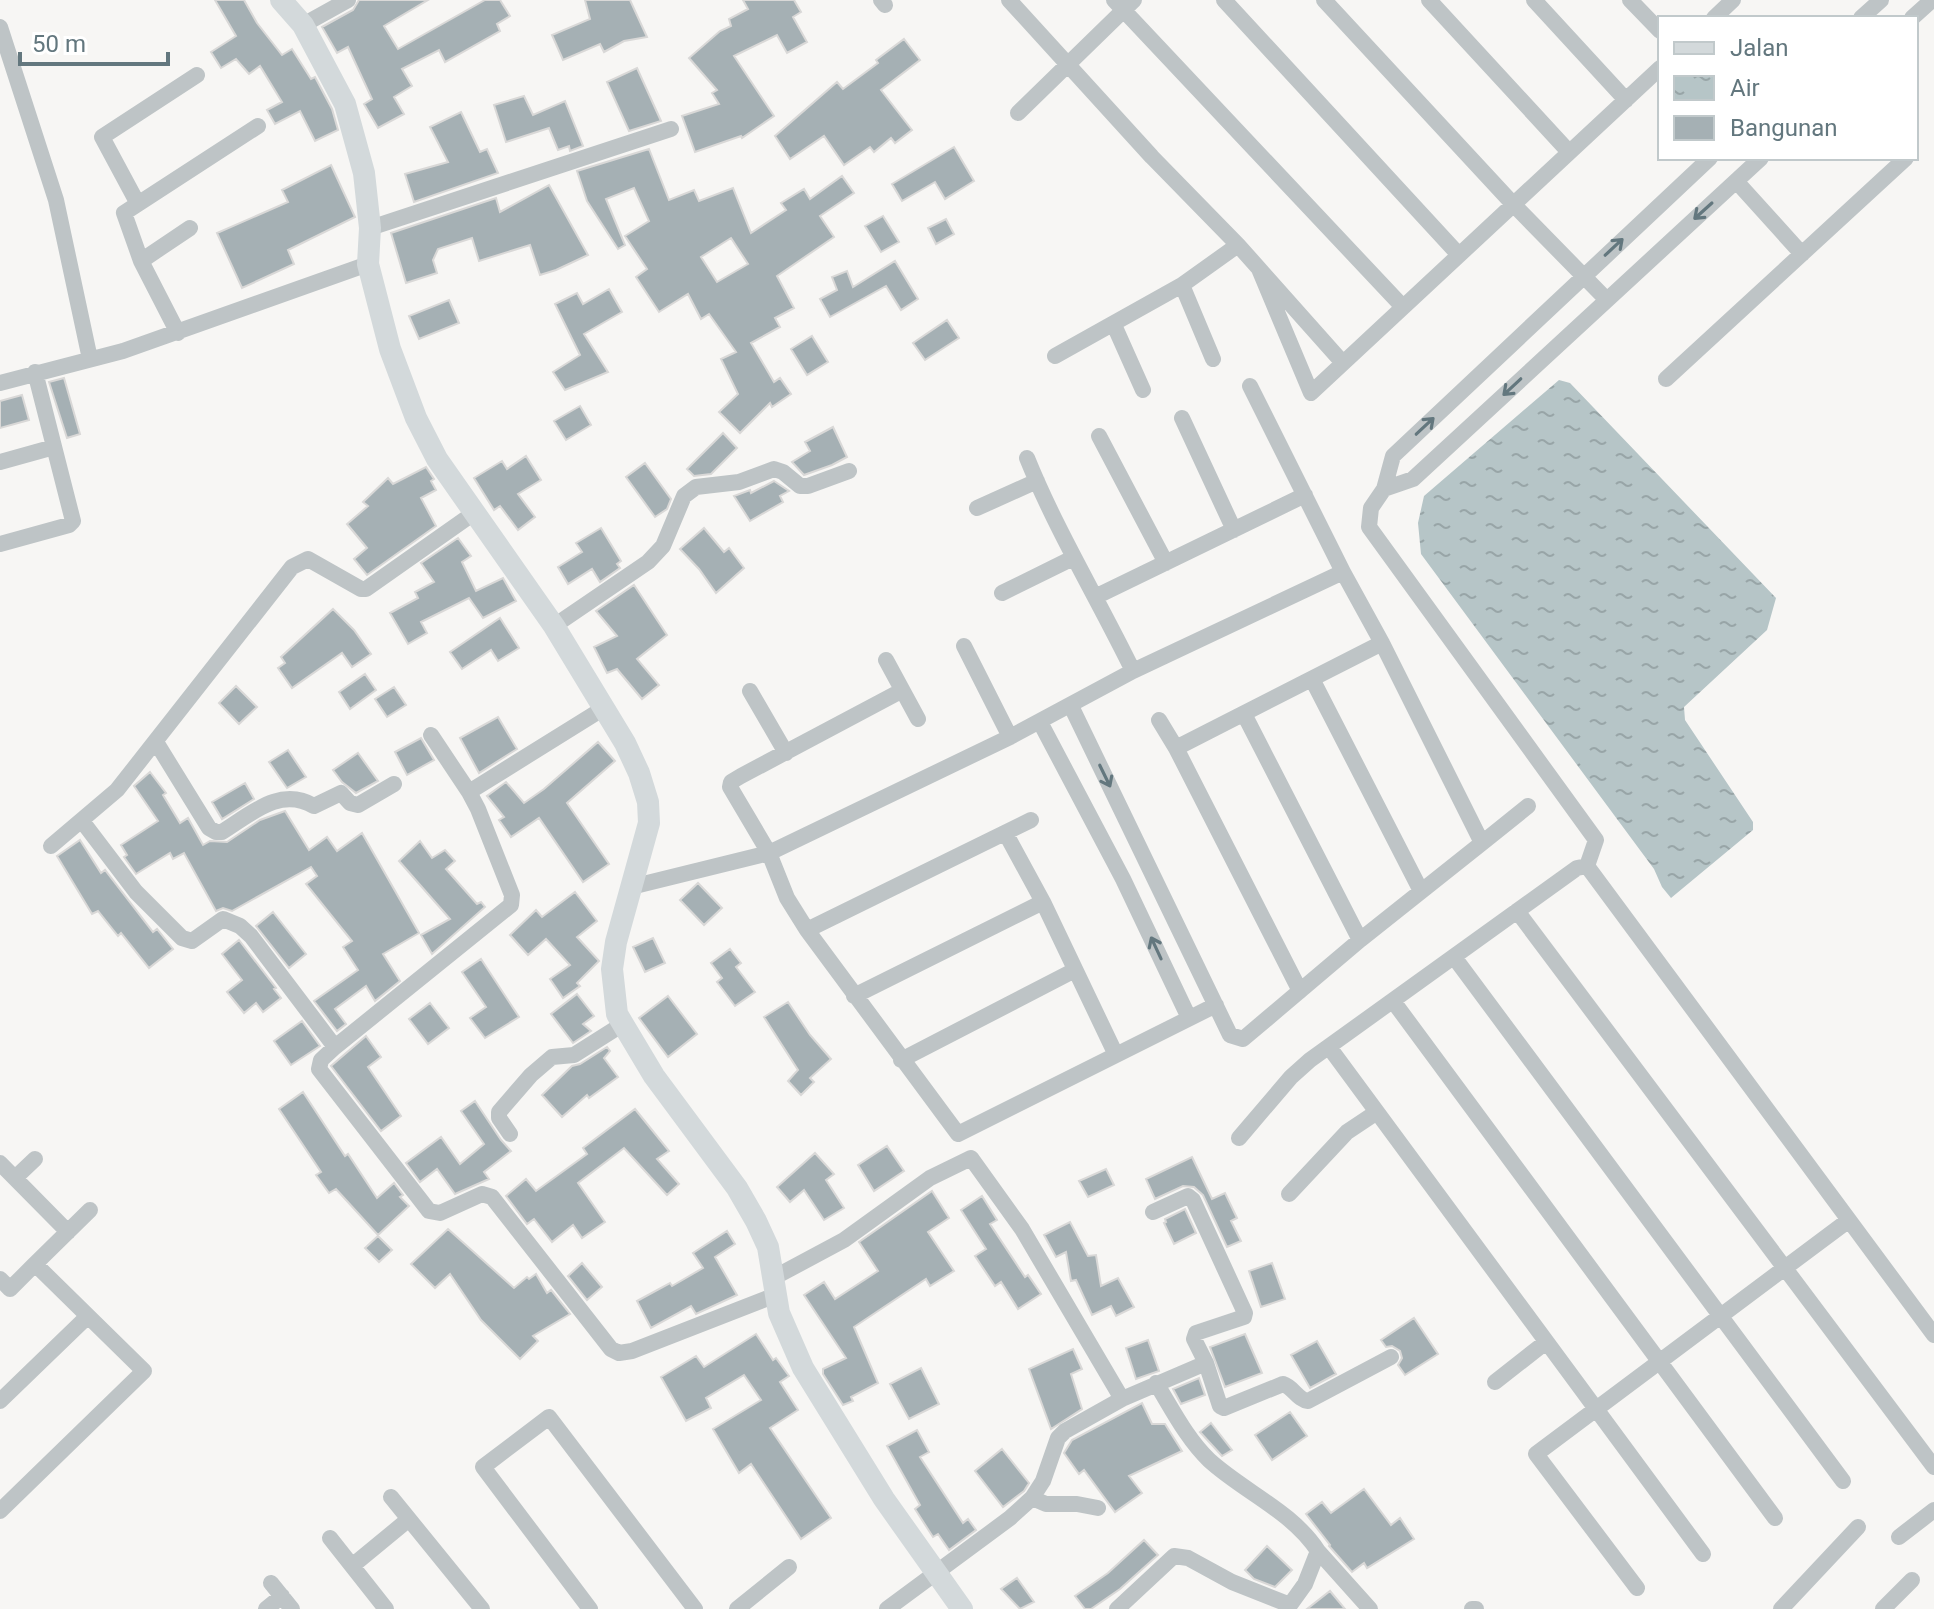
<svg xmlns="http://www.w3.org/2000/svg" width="1934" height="1609" font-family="Roboto,sans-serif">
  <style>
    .water { fill: url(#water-ripples) }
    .building { fill: #a5b0b4; stroke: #d9d8d7; stroke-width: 2; fill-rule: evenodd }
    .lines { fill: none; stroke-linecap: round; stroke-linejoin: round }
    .street { stroke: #bec4c6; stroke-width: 16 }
    .secondary { stroke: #d3d9db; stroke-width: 22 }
    .oneway { stroke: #63777e }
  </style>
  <defs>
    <pattern id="water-ripples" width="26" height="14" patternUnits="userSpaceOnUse" patternTransform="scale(2)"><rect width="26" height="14" fill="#b6c5c7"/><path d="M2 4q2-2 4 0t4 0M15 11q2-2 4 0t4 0" fill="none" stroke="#98a5a7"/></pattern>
  </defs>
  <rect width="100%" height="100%" fill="#f7f6f4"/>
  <path class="water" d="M1559,380L1570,383L1776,598L1767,630L1684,707L1685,720L1753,822V830L1671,898L1662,887L1654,869L1421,554L1418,523L1424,496Z"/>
  <path class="building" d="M215,0H244L257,23L282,55L292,49L311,79L315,77L332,109L338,130L315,141L300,111L275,124L267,110L282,102L260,66L249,74L236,59L221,68L211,52L236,36Z
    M359,0H428L384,26L398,49L485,0H500L510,16L497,24L500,31L445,62L439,50L402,69L412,86L394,97L404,114L378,128L364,104L372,99L348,47L337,53L322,27L353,10Z
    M585,0H630L647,37L624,41L604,52L600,44L563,60L552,35L590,19Z
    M743,0H794L801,12L793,17L807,42L787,53L777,35L734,56L774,116L742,138L741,136L695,152L682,116L719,104L712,93L717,90L689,58L720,31L731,26L729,19L748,9Z
    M904,39L920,60L881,90L912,130L895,143L891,138L874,152L870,147L844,165L824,136L790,159L775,136L837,82L843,89L878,63L876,60Z
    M637,68L661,121L629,131L607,82Z
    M524,96L533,115L565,101L583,146L570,151L569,146L558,150L549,128L506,142L494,105Z
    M461,112L480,152L487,149L498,173L414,202L405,174L448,162L430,127Z
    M954,147L974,181L945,199L935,182L902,201L892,184Z
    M649,149L669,200L694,190L699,201L733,188L751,233L786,210L781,203L804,189L810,199L842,176L854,193L820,216L834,237L777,276L794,308L775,318L780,327L751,343L774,382L780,378L791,394L772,407L770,403L740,433L719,412L738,394L721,359L736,352L709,314L701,319L688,294L659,312L636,277L647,269L625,236L649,221L634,188L606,199L625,245L618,249L587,201L577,171ZM731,238L748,264L717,282L701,257Z
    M331,165L355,217L288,250L294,264L242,288L217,233L288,202L282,190Z
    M549,185L588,255L556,270L540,275L530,245L479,261L472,238L438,249L433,260L437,273L406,283L391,233L496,198L500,212Z
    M883,216L899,242L881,252L865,226Z
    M946,219L954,234L936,244L928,228Z
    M895,261L918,299L901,310L886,286L830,317L820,299L837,290L832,277L847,271L853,287Z
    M609,289L622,312L584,334L608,372L565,390L553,372L580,355L555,304L577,293L583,304Z
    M449,300L459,323L419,339L409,316Z
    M947,320L959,338L925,360L913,343Z
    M812,336L828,362L807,375L791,349Z
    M64,378L80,434L67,438L49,382Z
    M22,395L29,420L0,428V401Z
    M580,406L591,425L566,440L554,421Z
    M833,427L847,457L832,465L804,475L792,462L810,451L805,442Z
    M723,433L737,448L711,474L694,476L687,469Z
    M526,456L541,480L518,494L535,517L518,530L500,506L494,510L474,478L502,461L507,469Z
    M645,463L671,499L667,509L655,517L626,477Z
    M426,467L434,479L431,481L436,490L421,498L436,526L367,575L354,559L367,548L347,524L368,506L363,502L388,478L393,484Z
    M774,481L789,491L780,496L783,502L750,521L734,496L750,490L751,493Z
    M601,528L621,561L617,564L620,568L600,582L592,569L568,584L558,567L582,552L576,543Z
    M704,528L724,552L729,548L744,568L716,593L699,569L680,549Z
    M458,538L471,556L462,562L476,591L503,578L516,601L483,618L469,598L421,622L427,633L408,644L390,613L418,598L415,592L434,582L421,563Z
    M634,585L667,635L637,659L659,685L642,699L617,669L607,673L594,647L617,636L596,611Z
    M333,609L354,630L371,654L352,667L342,653L292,688L278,668L285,663L281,657Z
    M500,618L519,648L498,661L491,650L462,669L450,652Z
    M365,674L376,690L350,709L339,692Z
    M236,686L257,707L239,724L219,703Z
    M394,687L406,705L387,717L375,699Z
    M498,717L517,749L479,773L460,738Z
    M421,738L434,760L407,775L395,752Z
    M598,742L615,761L567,803L609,864L583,882L539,818L511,837L499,820L504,817L487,796L506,782L524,803L544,789Z
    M288,750L306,777L287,788L269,762Z
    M358,753L378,781L356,793L342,782L333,770Z
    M150,772L166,793L163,795L180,823L188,818L203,845L210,841L227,842L260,820L285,811L309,850L327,837L337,851L362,833L419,933L383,954L400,981L375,1001L366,986L335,1009L346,1024L337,1031L314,1001L358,970L343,947L352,941L306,884L317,876L311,867L232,911L223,908L216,911L184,853L173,859L170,853L136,874L124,857L127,855L121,845L158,821L134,786Z
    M245,783L254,799L222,819L212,802Z
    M80,840L101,873L105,870L153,932L157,929L173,949L149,968L121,933L118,936L98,911L92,914L57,856Z
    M420,841L432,858L445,850L455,861L446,869L477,904L481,902L485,907L432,954L421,935L450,919L399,861Z
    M698,883L722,908L704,925L680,900Z
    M575,892L597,921L577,937L599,961L577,983L580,986L563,998L550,979L570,965L546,939L528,955L510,935L536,910L542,917Z
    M273,912L306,954L289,968L256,926Z
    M653,938L665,963L645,972L633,947Z
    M239,940L276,988L274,989L281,998L263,1012L256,1003L244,1013L227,992L242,980L222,954Z
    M730,949L741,963L736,967L755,992L735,1006L717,982L722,978L711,963Z
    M481,959L519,1017L485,1038L470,1018L486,1007L462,972Z
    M577,994L594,1016L583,1024L591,1031L573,1043L551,1014Z
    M668,996L697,1034L668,1057L639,1018Z
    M788,1002L810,1035L831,1059L810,1078L814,1082L801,1095L788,1081L798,1070L764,1017Z
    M430,1003L449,1028L428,1044L409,1019Z
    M302,1021L320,1046L291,1065L274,1041Z
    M366,1036L381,1057L368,1067L401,1116L381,1131L331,1066Z
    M607,1047L610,1051L604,1058L618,1077L589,1098L587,1095L562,1117L542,1095L572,1066L580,1064Z
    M303,1092L345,1156L348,1154L377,1198L394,1183L403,1195L400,1197L409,1206L378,1235L336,1189L329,1193L316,1175L321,1172L279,1109Z
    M475,1101L501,1140L511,1151L484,1172L489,1179L455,1194L437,1169L420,1182L406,1163L441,1137L460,1164L484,1144L461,1111Z
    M635,1109L669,1151L657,1159L679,1184L667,1195L624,1148L578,1183L605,1222L582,1238L573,1225L552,1242L534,1219L527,1224L506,1196L526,1179L536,1191L587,1154L583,1148Z
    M887,1146L904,1171L874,1191L858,1165Z
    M815,1153L834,1174L826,1180L844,1208L824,1220L804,1190L790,1202L777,1187Z
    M1192,1157L1212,1199L1225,1193L1237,1218L1231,1221L1241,1241L1227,1247L1203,1195L1194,1187L1183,1186L1155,1199L1146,1179Z
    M1106,1169L1114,1185L1088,1197L1079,1181Z
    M932,1191L949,1218L928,1232L954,1271L930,1286L926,1279L854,1327L878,1383L851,1397L853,1401L843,1405L823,1374V1369L846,1358L804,1295L824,1282L835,1299L878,1271L859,1242Z
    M982,1196L997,1220L990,1224L1025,1277L1028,1275L1041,1294L1018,1309L1001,1282L995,1286L975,1256L986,1249L961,1210Z
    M1185,1209L1196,1233L1174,1244L1164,1223L1166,1222L1165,1219Z
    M1070,1222L1088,1256L1096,1255L1101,1286L1118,1278L1134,1307L1116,1316L1111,1306L1092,1315L1076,1280L1071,1281L1066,1252L1056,1257L1044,1235Z
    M448,1229L514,1288L527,1277L529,1279L536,1274L547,1293L551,1290L570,1314L533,1336L538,1341L520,1359L481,1320L450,1274L435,1288L411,1264Z
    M727,1231L735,1244L715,1257L737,1295L696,1314L691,1306L651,1328L637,1301L670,1283L672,1286L703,1268L693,1253Z
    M378,1236L392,1250L379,1262L365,1248Z
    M582,1263L602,1287L587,1300L568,1276Z
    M1272,1263L1285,1299L1261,1307L1249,1271Z
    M1414,1318L1438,1354L1405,1375L1398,1365L1402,1358L1400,1351L1392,1346L1386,1347L1381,1340Z
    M756,1334L773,1360L776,1358L789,1376L780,1382L798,1410L770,1428L831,1518L801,1539L751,1464L739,1473L713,1429L761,1400L744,1375L706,1398L711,1408L686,1421L661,1377L696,1356L704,1367Z
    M1245,1334L1262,1373L1225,1387L1210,1347Z
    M1148,1340L1159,1371L1136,1379L1126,1348Z
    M1317,1341L1336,1374L1310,1388L1291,1355Z
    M1073,1349L1082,1369L1071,1374L1082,1409L1051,1429L1029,1369Z
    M921,1368L939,1404L909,1419L890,1384Z
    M1199,1378L1205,1395L1181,1404L1173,1389Z
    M1142,1403L1152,1424H1165L1182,1451L1129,1476L1142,1493L1115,1512L1084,1470L1079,1474L1064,1453L1072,1440Z
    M1290,1412L1307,1436L1272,1460L1255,1435Z
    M1211,1423L1232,1450L1222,1456L1200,1432Z
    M917,1430L929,1452L920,1457L963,1523L968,1519L976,1530L949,1550L938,1534L933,1537L915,1509L920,1505L887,1446Z
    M1002,1449L1029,1483L1024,1491L1003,1507L975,1471Z
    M1364,1489L1391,1525L1400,1518L1414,1539L1367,1568L1364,1563L1352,1572L1329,1546L1330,1545L1306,1514L1322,1502L1331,1513Z
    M1144,1540L1158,1555L1120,1589L1091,1609H1085L1075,1596L1108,1573Z
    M1267,1546L1292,1570L1275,1587L1254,1579L1245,1570Z
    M1017,1578L1034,1602L1020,1609L1001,1589Z
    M1330,1591L1345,1609H1307Z"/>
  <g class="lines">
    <path class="street" d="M881,0L885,5
      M1009,0L1152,157L1238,245L1343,363
      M1114,0L1403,307
      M1224,0L1459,255
      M1324,0L1513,204L1606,299
      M1429,0L1569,152
      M1534,0L1626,100
      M1630,0L1660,31
      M1714,18L1733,0
      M1861,18L1881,0
      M1912,18L1932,0
      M303,25L348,0
      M0,27L56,200L90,359
      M1018,113L1134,0
      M1736,181L1802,254
      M138,204L102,137L197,75
      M370,228L671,129
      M141,261L190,228
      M1259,269L1311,393L1660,68
      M1182,285L1213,359
      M1114,325L1143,390
      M178,333L141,261L124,213L258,126
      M1055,356L1182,285L1238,245
      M1666,379L1906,158
      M0,383L123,351L368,264
      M1250,386L1343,572
      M1182,418L1234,530
      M1099,436L1166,563
      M1027,458C1057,532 1098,599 1133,671
      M0,462L54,447
      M1384,489L1413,479L1761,158
      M977,508L1037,481
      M0,544L69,525L73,521L35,372
      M1002,593L1073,558
      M1097,596L1305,495
      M554,626L648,562L663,546L684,496L696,487L739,482L774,469L783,472L800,486H808L849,471
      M964,646L1010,737
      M886,660L918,719
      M1312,679L1421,891
      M750,691L786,753
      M901,691L741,776L731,782L730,787L769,853L787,898L807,930L958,1134L1216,1005
      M604,708L469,792L478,809L512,895L511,905L335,1047L321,1060L319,1069L429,1211L440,1213L482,1194L492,1197L611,1349L619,1353L632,1351L776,1295
      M1244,714L1360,940
      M1159,720L1176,748L1300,991
      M1040,722L1123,879L1189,1018
      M431,735L469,792
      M156,742L209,828L216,832H222C251,814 280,786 314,806L341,793L350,803L358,805L394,784
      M1176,748L1382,643
      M82,821L136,892L182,938L192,941L223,919L240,926L251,936L335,1047
      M1006,834L1043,902L1116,1055
      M1482,843L1528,806
      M51,846L117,790L292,567L308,559L361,589H366L474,513
      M1587,866L1934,1335
      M631,887L769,853L1010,737L1133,671L1343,572L1382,643L1482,843L1360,940L1243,1039L1230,1035L1071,706
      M1517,911L1934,1467
      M807,930L1031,820
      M1454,957L1843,1481
      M854,996L1043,902
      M1393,1001L1775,1518
      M1329,1047L1703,1554
      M901,1060L1075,970
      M510,1134L499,1118V1112L531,1075L552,1057L574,1055L623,1024
      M1239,1138L1291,1077L1310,1060L1577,868L1587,866L1596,840L1369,527L1371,508L1384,489L1393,456L1710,158
      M0,1163L68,1232
      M15,1178L35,1159
      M1289,1194L1347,1132L1377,1112
      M35,1264L90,1210
      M773,1278L844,1240L930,1178L971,1158L1022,1229L1122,1399
      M0,1279L10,1289L35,1264L144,1371L0,1511
      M1206,1363L1220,1406L1224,1408L1283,1384C1293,1387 1298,1400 1308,1401L1391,1357
      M1495,1382L1546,1342
      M0,1401L88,1316
      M391,1497L482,1609
      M1032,1498L1046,1504H1077L1098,1508
      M1899,1537L1934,1510
      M330,1538L386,1609
      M1318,1551L1370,1609
      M352,1566L409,1519
      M271,1583L292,1609
      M1637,1588L1536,1454L1849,1220
      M266,1609L282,1596
      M590,1609L483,1467L549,1417L695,1609
      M737,1609L789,1567
      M887,1609L1010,1518L1032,1498L1043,1481L1058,1438L1065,1431L1122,1399L1206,1363L1194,1339L1196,1333L1244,1317L1245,1313L1193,1200L1188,1196L1153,1212
      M1117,1609L1174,1556L1188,1558L1232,1582L1290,1605L1305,1584L1318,1551C1292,1511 1244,1492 1209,1460C1187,1439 1172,1409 1156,1383
      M1472,1609H1476
      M1781,1609L1858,1527
      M1883,1609L1912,1580"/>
    <path class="secondary" d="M281,0L303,25L345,104L364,173L370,228L368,264L390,349L416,418L437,459L554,626L625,743L639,773L648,802L649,823L616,942L612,969L617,1014L654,1076L737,1188L756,1221L768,1247L779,1313L803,1368L884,1499L962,1609"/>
  </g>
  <defs><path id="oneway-shaft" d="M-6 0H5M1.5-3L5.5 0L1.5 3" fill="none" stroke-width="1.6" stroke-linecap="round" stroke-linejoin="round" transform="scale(2)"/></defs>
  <g class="oneway">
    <use href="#oneway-shaft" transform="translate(1703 211) rotate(138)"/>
    <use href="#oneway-shaft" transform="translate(1614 247) rotate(-43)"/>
    <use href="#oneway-shaft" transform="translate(1512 387) rotate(137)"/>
    <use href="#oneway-shaft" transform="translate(1425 426) rotate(-43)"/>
    <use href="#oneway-shaft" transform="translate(1105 776) rotate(64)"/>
    <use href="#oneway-shaft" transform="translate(1156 948) rotate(-115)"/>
  </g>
  <rect x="1658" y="16" width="260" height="144" fill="#ffffff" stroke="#c1c9cb" stroke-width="2"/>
  <rect x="1674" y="42" width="40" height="12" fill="#d3d9db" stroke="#c1c9cb" stroke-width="2"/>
  <text x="1730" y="56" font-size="24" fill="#63777e">Jalan</text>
  <rect x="1674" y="76" width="40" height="24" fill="url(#water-ripples)" stroke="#c1c9cb" stroke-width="2"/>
  <text x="1730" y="96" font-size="24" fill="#63777e">Air</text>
  <rect x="1674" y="116" width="40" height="24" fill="#a5b0b4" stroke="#c1c9cb" stroke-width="2"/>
  <text x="1730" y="136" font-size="24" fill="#63777e">Bangunan</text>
  <path d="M20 52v12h148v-12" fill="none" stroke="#63777e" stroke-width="4"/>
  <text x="32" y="52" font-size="24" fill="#63777e" stroke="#ffffff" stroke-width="6" paint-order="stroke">50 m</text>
</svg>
